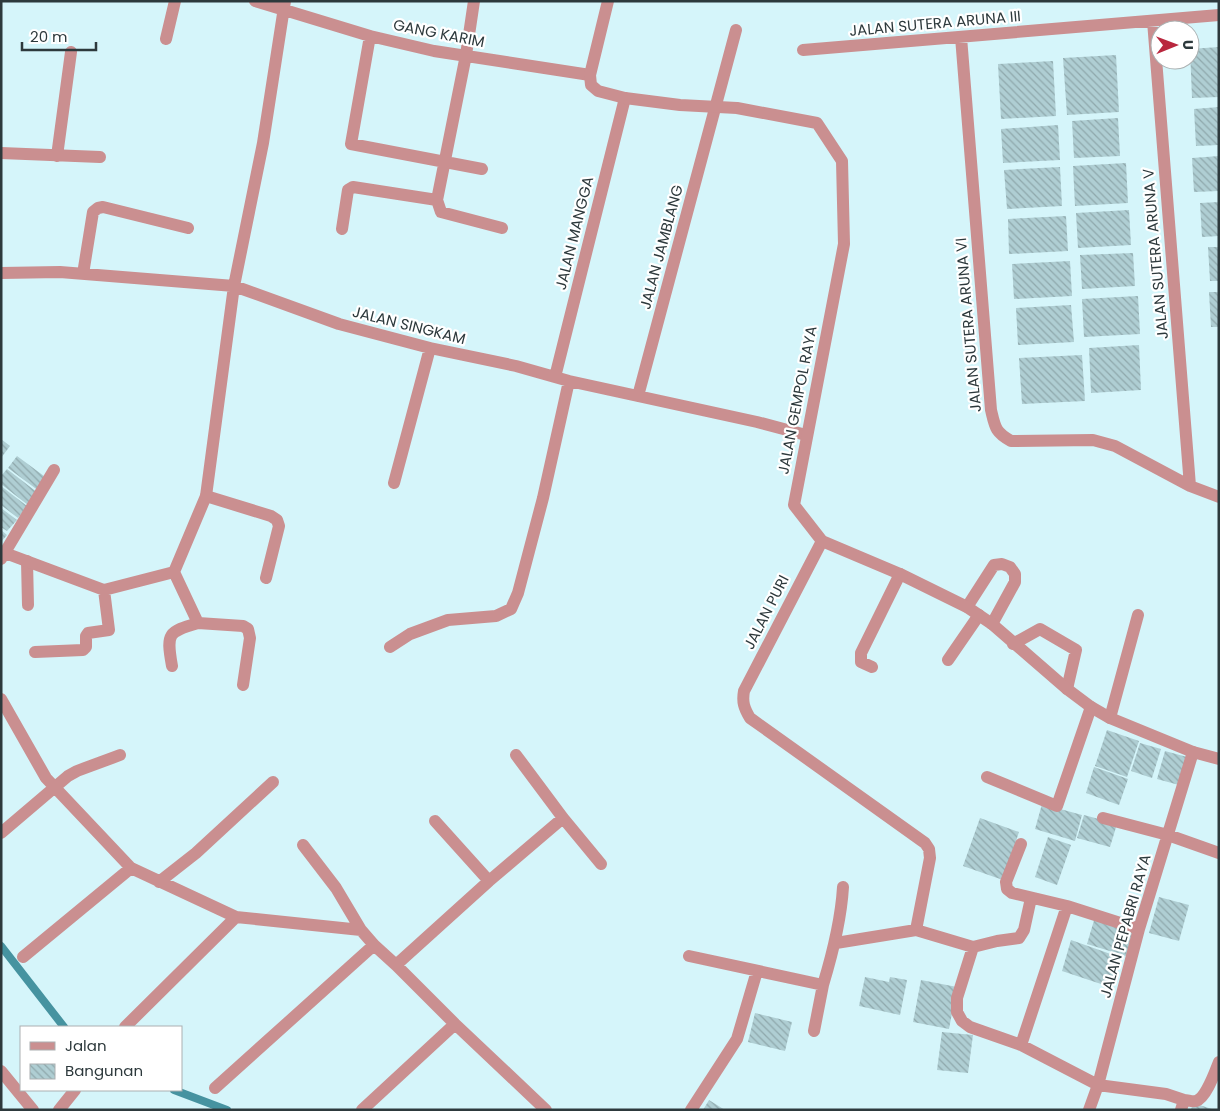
<svg xmlns="http://www.w3.org/2000/svg" width="1220" height="1111" font-family="Poppins,sans-serif">
  <style>
    .lines { fill: none; stroke-linecap: round; stroke-linejoin: round }
    .stream { stroke: #4693a0; stroke-width: 8 }
    .building { fill: url(#building-back-hatch) }
    .service { stroke: #ca8f90; stroke-width: 12 }
    .minor { stroke: #ca8f90; stroke-width: 12 }
    .tertiary { stroke: #ca8f90; stroke-width: 12 }
    .labels { text-anchor: middle; dominant-baseline: central; stroke-width: 4.5; stroke-linejoin: round; paint-order: stroke }
    .street-label { font-size: 15px; fill: #2d393c; stroke: #fff }
  </style>
  <defs>
    <pattern id="building-back-hatch" width="6" height="6" patternUnits="userSpaceOnUse" patternTransform="scale(1.25)"><rect width="6" height="6" fill="#afced3"/><path d="M-1 5l2 2M0 0l6 6M5-1l2 2" fill="none" stroke="#8fa8ac"/></pattern>
  </defs>
  <rect width="100%" height="100%" fill="#d5f5fa"/>
  <g class="lines">
    <path class="stream" d="M1,946L64,1027
      M174,1090L227,1110"/>
  </g>
  <path class="building" d="M1219,47V97L1192,98L1190,49Z
    M1116,55L1119,112L1067,115L1063,58Z
    M1053,61L1056,116L1001,119L998,64Z
    M1219,107V145L1196,146L1194,109Z
    M1118,118L1120,156L1074,158L1072,121Z
    M1058,125L1060,160L1003,163L1001,129Z
    M1219,156V191L1194,192L1192,158Z
    M1126,163L1128,203L1075,206L1073,166Z
    M1060,167L1062,206L1007,209L1004,170Z
    M1219,202V236L1202,237L1200,203Z
    M1129,210L1131,245L1078,248L1076,213Z
    M1066,216L1068,251L1009,254L1008,219Z
    M1208,247H1219V281H1210Z
    M1133,253L1135,286L1082,289L1080,255Z
    M1070,261L1072,296L1014,299L1012,264Z
    M1209,292H1219V327H1211Z
    M1138,296L1140,334L1084,337L1082,299Z
    M1071,305L1074,342L1018,345L1016,308Z
    M1139,345L1141,390L1091,393L1089,348Z
    M1082,355L1085,401L1022,404L1019,358Z
    M1,439L10,446L1,458Z
    M17,456L48,479L39,491L8,468Z
    M7,469L38,493L28,505L1,484V476Z
    M1,486L27,506L18,518L1,505Z
    M1,508L17,520L7,531L1,527Z
    M1,530L7,535L1,542Z
    M1107,730L1139,741L1127,777L1095,766Z
    M1140,743L1161,749L1152,778L1131,771Z
    M1165,751L1187,757L1179,785L1157,779Z
    M1094,767L1128,779L1119,805L1086,793Z
    M1042,804L1082,815L1075,841L1035,829Z
    M1084,815L1117,824L1110,847L1077,838Z
    M980,818L1019,832L1003,880L963,866Z
    M1048,837L1071,845L1057,885L1035,877Z
    M1159,897L1189,905L1179,941L1149,933Z
    M1095,917L1134,928L1126,956L1087,944Z
    M1071,940L1119,957L1110,987L1062,971Z
    M865,977L889,982L890,977L907,980L900,1015L859,1006Z
    M921,980L957,987L949,1029L913,1022Z
    M755,1013L792,1022L785,1051L748,1042Z
    M942,1032L973,1035L968,1073L937,1070Z
    M709,1100L725,1110H703Z
    M1193,1103L1212,1109V1110H1191Z"/>
  <g class="lines">
    <path class="service" d="M206,496L271,516L277,520L279,526L266,578
      M27,561L28,605
      M948,660L979,615"/>
    <path class="minor" d="M255,1L370,36L434,51L590,75
      M474,1L466,55L437,200L441,212L502,228
      M1153,21L1190,486
      M370,36L351,144L482,169
      M961,37L991,410C995,427 995,432 1011,441L1093,440L1115,446L1190,486L1219,497
      M166,39L175,1
      M803,50L1219,15
      M1,153L100,157
      M57,156L71,52
      M342,229L348,190L353,187L437,200
      M1,273L60,272L234,286L339,324L430,348L516,366L569,381L757,422L806,435
      M83,274L93,212L98,208L103,207L188,228
      M555,377L625,98
      M638,396L736,30
      M394,483L430,348
      M822,541L744,691C742,702 744,708 750,718L925,843L929,849L930,858L916,930L973,947L997,941L1019,938L1024,930L1031,898
      M5,553L104,590L174,572L206,496L234,286L263,143L285,1
      M1,559L54,470
      M174,572L198,623L243,626L248,629L250,638L243,685
      M967,607L994,565L1002,564L1010,567L1015,574V582L992,624
      M1013,644L1040,629L1076,650L1067,689
      M390,647L410,634L448,620L496,616L511,609L518,593L543,498L569,381
      M35,652L83,650L86,647V636L88,633L109,630L104,590
      M172,666C166,633 168,632 198,623
      M872,667L861,662V653L900,574
      M1,699L46,778L131,868L236,917L361,930
      M1110,718L1138,615
      M516,755L563,818L601,864
      M987,777L1057,806L1091,707
      M1103,818L1168,835L1219,853
      M435,821L489,881
      M1,833L68,776L77,771L120,755
      M1021,844L1006,882L1007,889L1012,893L1067,906L1139,929
      M303,845L336,888L361,930L374,945L396,965L455,1024L546,1110
      M159,882L196,853L273,782
      M836,943L916,930
      M973,947L957,998V1012L962,1021L970,1027L1021,1045L1098,1085L1166,1094L1184,1100L1181,1110
      M689,956L823,985C833,952 841,921 843,887
      M23,957L131,868
      M396,965L489,881L563,818
      M125,1027L236,917
      M814,1031L823,985
      M1021,1045L1067,906
      M1,1071L33,1110
      M215,1088L374,945
      M1184,1100C1188,1100 1192,1102 1196,1101C1206,1098 1215,1072 1219,1062
      M59,1110L75,1090
      M362,1110L455,1024
      M691,1110L737,1039L757,971
      M1089,1110L1098,1085L1139,929L1193,752"/>
    <path class="tertiary" d="M608,1L590,75L591,85L598,91L625,98L680,105L737,108L817,123L842,161L844,244L794,505L822,541L900,574L967,607L992,624L1067,689L1091,707L1110,718L1193,752L1219,759"/>
  </g>
  <g class="labels">
    <g class="street-label">
      <text transform="translate(935 23) rotate(-5)">JALAN SUTERA ARUNA III</text>
      <text transform="translate(439 33) rotate(11)">GANG KARIM</text>
      <text transform="translate(574 233) rotate(-76)">JALAN MANGGA</text>
      <text transform="translate(661 247) rotate(-75)">JALAN JAMBLANG</text>
      <text transform="translate(1155 254) rotate(-95)">JALAN SUTERA ARUNA V</text>
      <text transform="translate(409 325) rotate(14)">JALAN SINGKAM</text>
      <text transform="translate(968 325) rotate(-95)">JALAN SUTERA ARUNA VI</text>
      <text transform="translate(797 400) rotate(-79)">JALAN GEMPOL RAYA</text>
      <text transform="translate(766 612) rotate(-63)">JALAN PURI</text>
      <text transform="translate(1125 926) rotate(-74)">JALAN PEPABRI RAYA</text>
    </g>
  </g>
  <rect width="1220" height="1111" fill="none" stroke="#2d393c" stroke-width="5"/>
  <rect x="20" y="1026" width="162" height="65" fill="#ffffff" stroke="#abb0b1"/>
  <rect x="30" y="1042" width="25" height="8" fill="#ca8f90" stroke="#abb0b1"/>
  <text x="65" y="1051" font-size="15" fill="#2d393c">Jalan</text>
  <rect x="30" y="1064" width="25" height="15" fill="url(#building-back-hatch)" stroke="#abb0b1"/>
  <text x="65" y="1076" font-size="15" fill="#2d393c">Bangunan</text>
  <g transform="translate(1175 45) rotate(89)"><circle r="24" fill="#ffffff" stroke="#abb0b1"/>
  <path d="M0-4L9 19L0 12L-9 19Z" fill="#b9273e"/>
  <text y="-8" font-size="14" font-weight="bold" text-anchor="middle" fill="#2d393c">U</text>
  </g>
  <path d="M22 42v8h74v-8" fill="none" stroke="#2d393c" stroke-width="2.5"/>
  <text x="30" y="42" font-size="15" fill="#2d393c" stroke="#ffffff" stroke-width="4" paint-order="stroke">20 m</text>
</svg>
